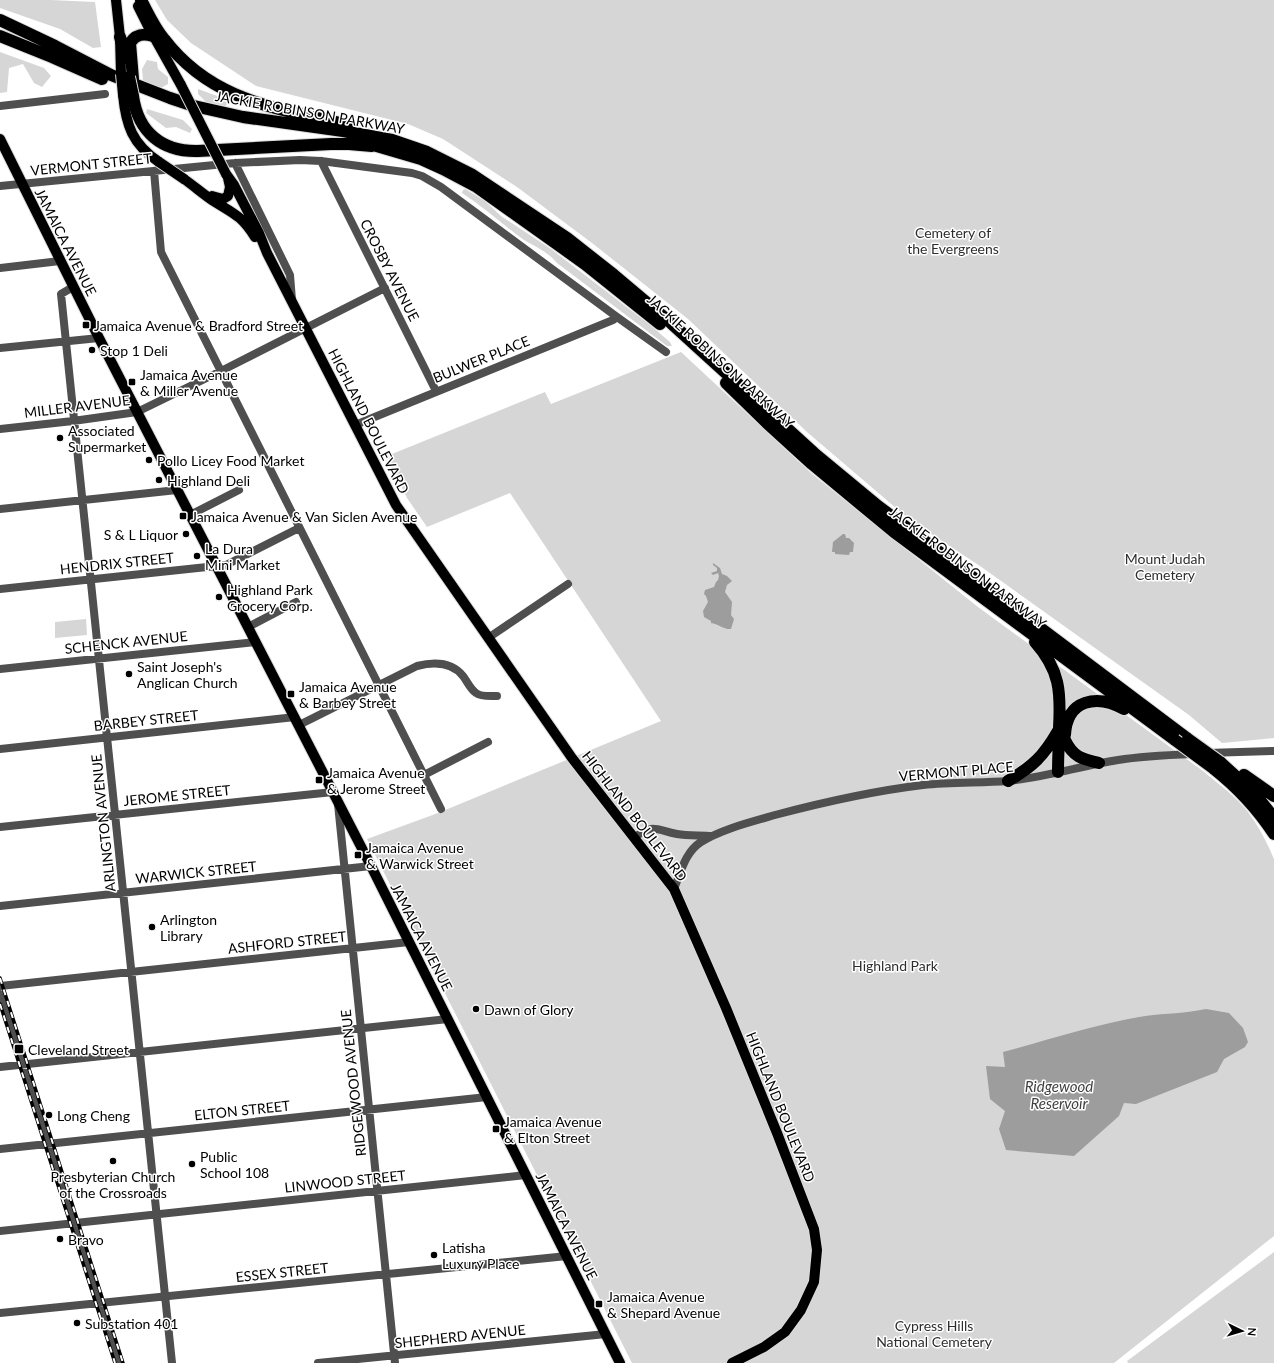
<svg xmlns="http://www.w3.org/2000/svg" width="1274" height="1363" font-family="Lato,sans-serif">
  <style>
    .green { fill: #d6d6d6 }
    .water { fill: #9d9d9d }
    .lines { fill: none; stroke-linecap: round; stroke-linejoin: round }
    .major-casing { stroke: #dbdbdb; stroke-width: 12 }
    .highway-casing { stroke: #dbdbdb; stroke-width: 14 }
    .minor { stroke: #4f4f4f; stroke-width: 8 }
    .major { stroke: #000; stroke-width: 10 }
    .highway { stroke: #000; stroke-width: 12 }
    .rail-casing { stroke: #000; stroke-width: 3.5 }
    .rail { stroke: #fff; stroke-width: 2; stroke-dasharray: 6; stroke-linecap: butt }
    .major-bridge-casing { stroke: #dbdbdb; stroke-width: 12; stroke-linecap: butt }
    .highway-bridge-casing { stroke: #dbdbdb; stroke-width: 14; stroke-linecap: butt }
    .major-bridge { stroke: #000; stroke-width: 10 }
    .highway-bridge { stroke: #000; stroke-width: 12 }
    .poi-dot { fill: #000; stroke: #fff; stroke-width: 1.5 }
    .labels { text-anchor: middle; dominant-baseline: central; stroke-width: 3; stroke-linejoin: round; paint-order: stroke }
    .street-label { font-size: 14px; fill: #000; stroke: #fff }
    .park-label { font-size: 14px; fill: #2d2d2d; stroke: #fff }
    .poi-label { font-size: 14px; fill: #000; stroke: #fff; text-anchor: start }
    .water-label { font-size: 15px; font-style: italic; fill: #3e3e3e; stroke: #fff }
  </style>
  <rect width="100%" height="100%" fill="#fff"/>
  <path class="green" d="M0,0H50L95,2L101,47L93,48L60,29L0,8Z
    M155,0H1274V738L1222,743L1189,715L980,566L910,520L807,432L688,319L592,243L517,187L443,139L408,124L256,86L191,43L167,20Z
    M0,52L44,68L51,76L42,87L34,83L23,64L9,68L7,92L0,93Z
    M147,60L157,62L158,69L168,77V84L159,89L143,80L142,69Z
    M198,89L231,101L225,106L206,102L198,94Z
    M147,109L183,120L192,129L190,133L176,127L166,128L146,113Z
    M465,189L485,201L501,216L551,249L650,325L670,342L672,346H667L557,263C548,252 536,247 524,240C503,225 484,207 462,193L463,190Z
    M681,352L812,474L978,607L1203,771C1216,782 1231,793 1243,806C1256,821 1266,840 1274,859V1236L1114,1363H632L367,839L438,813L661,721L510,493L427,527L407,498L387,456L545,392L551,404Z
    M86,619L87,635L55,638V622Z
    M1274,1252V1363H1128L1127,1361Z"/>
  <path class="water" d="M843,534H845L846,538H849L854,543L853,552H850L849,555L835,554V552H832L833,542Z
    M713,563L720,568L722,574L727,576L732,581L727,585L725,592L732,602L731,615L734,619L731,629C725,630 718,624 711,623V621L704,617L703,611L708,602L706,596L704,594L705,590L714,587L716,582L718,580L719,576L718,573L713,575L711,573L717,571V568L713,565Z
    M1206,1009L1229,1013L1243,1028L1248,1042L1245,1047L1224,1059L1217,1072L1136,1104L1124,1103L1119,1116L1074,1156L1006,1150L999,1129L1005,1111L990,1099L986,1066L1005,1067L1003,1052C1048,1040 1093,1025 1139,1017C1161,1013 1184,1014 1206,1009Z"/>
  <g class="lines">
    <g class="major-casing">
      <path id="major" d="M116,0L120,37L121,74
        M138,6L148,26L181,85
        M123,95C126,125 132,144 159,162
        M0,139L99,338L371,866L620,1363
        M226,174L234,185L259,233L267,253L396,505L572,758L674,889L726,1008L777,1133L814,1229L817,1250L814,1282L801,1310L785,1332L764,1347L732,1363
        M184,179C194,186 203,194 212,200C234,214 241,215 255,237
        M212,196L223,199L228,196L230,187L228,178"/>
    </g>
    <g class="highway-casing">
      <path id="highway" d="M141,0C148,13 154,27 164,39C212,102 277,108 349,125
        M0,20L55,46L111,75L170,98L194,106L243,117L343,131L392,140L427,152L471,174L567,238L614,275L671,323L814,453L878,506L1188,739
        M0,36L52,57L102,79
        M120,37L126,58
        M133,79L130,43C136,34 143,33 153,36
        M133,96C138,132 162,152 198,151L331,144H349L372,146
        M363,142L421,159L443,169L477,187L585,264L660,324
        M726,383L767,423L812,464L894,532L1175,740
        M1035,642C1060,670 1061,692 1059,728C1059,743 1058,757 1058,772
        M1065,735C1067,699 1097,694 1124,709
        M1065,740C1073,757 1082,759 1099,763
        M1220,762L1255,794L1274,818
        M1213,768C1237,787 1257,808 1274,834
        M1244,775L1274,796
        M1008,781C1033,766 1043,757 1058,731"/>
    </g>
    <path class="minor" d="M0,106L105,94
      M321,161L436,391
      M235,163L290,275L292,300
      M154,171L161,252L441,809
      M0,186L235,163L300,160L321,161L412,173L422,176L441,187L617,317L666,352
      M0,268L60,261
      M73,287L61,294L172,1363
      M0,348L99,338
      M355,425L613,320L617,317
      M0,429L73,421L137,412L221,371L385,288
      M0,509L177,490
      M190,515L239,490
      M0,589L226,565L299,528
      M248,627L296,602
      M488,638L568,584
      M0,669L256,642
      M299,725L417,666C433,662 451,661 463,676C467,681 470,689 476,693C481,697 491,696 497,696
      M0,749L295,717
      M1207,753L1274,751
      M424,775L488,742
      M338,804L395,1363
      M0,827L333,792
      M635,837C654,823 656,830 677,834C688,836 700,835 712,836
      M674,889C681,872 685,852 701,842C722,829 751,822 775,815C824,802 873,791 923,785C951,782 980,783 1008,781C1045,777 1081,766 1118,760C1143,756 1168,755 1193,754
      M0,906L371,866
      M0,986L409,942
      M0,994L118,1363
      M0,1067L448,1019
      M0,1149L487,1097
      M0,1231L526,1175
      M0,1313L567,1256
      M318,1363L606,1334"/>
    <use href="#major" class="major"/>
    <use href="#highway" class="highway"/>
    <g class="rail-casing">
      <path id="rail" d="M0,978L123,1363
        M0,1004L115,1363"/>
    </g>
    <use href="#rail" class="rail"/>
    <g class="major-bridge-casing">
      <path id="major-bridge" d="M121,74L123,95
        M181,85L226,174
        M159,162L184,179"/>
    </g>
    <g class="highway-bridge-casing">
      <path id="highway-bridge" d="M129,77L133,96
        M1188,739L1220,762
        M1175,740L1213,768"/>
    </g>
    <use href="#major-bridge" class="major-bridge"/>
    <use href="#highway-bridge" class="highway-bridge"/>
  </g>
  <g class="poi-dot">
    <rect x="82" y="321" width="8" height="8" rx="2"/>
    <circle cx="92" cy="350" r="4"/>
    <rect x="128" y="378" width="8" height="8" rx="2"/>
    <circle cx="60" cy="438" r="4"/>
    <circle cx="149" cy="460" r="4"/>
    <circle cx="159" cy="480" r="4"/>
    <rect x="179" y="512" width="8" height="8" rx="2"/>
    <circle cx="186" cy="534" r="4"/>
    <circle cx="197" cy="556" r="4"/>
    <circle cx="219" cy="597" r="4"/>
    <circle cx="129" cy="674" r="4"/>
    <rect x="287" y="690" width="8" height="8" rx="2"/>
    <rect x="315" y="776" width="8" height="8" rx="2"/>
    <rect x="354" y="851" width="8" height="8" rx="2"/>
    <circle cx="152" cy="927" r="4"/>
    <circle cx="476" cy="1009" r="4"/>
    <rect x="14" y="1044" width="10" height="10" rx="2"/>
    <circle cx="49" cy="1115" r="4"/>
    <rect x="492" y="1125" width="8" height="8" rx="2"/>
    <circle cx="113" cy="1161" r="4"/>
    <circle cx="192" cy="1164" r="4"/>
    <circle cx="60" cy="1239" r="4"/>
    <circle cx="434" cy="1255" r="4"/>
    <rect x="595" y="1300" width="8" height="8" rx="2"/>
    <circle cx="77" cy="1323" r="4"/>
  </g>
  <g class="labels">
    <g class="street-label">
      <text transform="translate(310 112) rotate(10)">JACKIE ROBINSON PARKWAY</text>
      <text transform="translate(91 164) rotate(-6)">VERMONT STREET</text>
      <text transform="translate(66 242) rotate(63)">JAMAICA AVENUE</text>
      <text transform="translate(390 270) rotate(63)">CROSBY AVENUE</text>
      <text transform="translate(481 359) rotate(-22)">BULWER PLACE</text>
      <text transform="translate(721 361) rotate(42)">JACKIE ROBINSON PARKWAY</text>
      <text transform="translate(77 406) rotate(-7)">MILLER AVENUE</text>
      <text transform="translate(369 421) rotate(63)">HIGHLAND BOULEVARD</text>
      <text transform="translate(117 563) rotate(-6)">HENDRIX STREET</text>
      <text transform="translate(968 567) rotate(37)">JACKIE ROBINSON PARKWAY</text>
      <text transform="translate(126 642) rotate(-6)">SCHENCK AVENUE</text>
      <text transform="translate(146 720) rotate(-6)">BARBEY STREET</text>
      <text transform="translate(956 771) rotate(-5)">VERMONT PLACE</text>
      <text transform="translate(177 795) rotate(-6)">JEROME STREET</text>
      <text transform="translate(635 816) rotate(52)">HIGHLAND BOULEVARD</text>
      <text transform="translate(103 823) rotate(-96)">ARLINGTON AVENUE</text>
      <text transform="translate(196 872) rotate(-6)">WARWICK STREET</text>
      <text transform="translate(422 937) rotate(63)">JAMAICA AVENUE</text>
      <text transform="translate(287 942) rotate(-6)">ASHFORD STREET</text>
      <text transform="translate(353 1083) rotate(-96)">RIDGEWOOD AVENUE</text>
      <text transform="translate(781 1107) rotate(68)">HIGHLAND BOULEVARD</text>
      <text transform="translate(242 1110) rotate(-6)">ELTON STREET</text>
      <text transform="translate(345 1181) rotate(-6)">LINWOOD STREET</text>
      <text transform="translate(567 1226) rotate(63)">JAMAICA AVENUE</text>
      <text transform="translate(282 1272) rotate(-6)">ESSEX STREET</text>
      <text transform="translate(460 1336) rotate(-6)">SHEPHERD AVENUE</text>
    </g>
    <g class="park-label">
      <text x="953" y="232">Cemetery of<tspan x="953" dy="16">the Evergreens</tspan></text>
      <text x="1165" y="558">Mount Judah<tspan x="1165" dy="16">Cemetery</tspan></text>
      <text x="895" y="965">Highland Park</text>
      <text x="934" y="1325">Cypress Hills<tspan x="934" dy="16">National Cemetery</tspan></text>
    </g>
    <g class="poi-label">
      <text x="94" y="325">Jamaica Avenue &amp; Bradford Street</text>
      <text x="100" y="350">Stop 1 Deli</text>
      <text x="140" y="374">Jamaica Avenue<tspan x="140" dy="16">&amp; Miller Avenue</tspan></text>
      <text x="68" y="430">Associated<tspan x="68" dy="16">Supermarket</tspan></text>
      <text x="157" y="460">Pollo Licey Food Market</text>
      <text x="167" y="480">Highland Deli</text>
      <text x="191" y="516">Jamaica Avenue &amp; Van Siclen Avenue</text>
      <text x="178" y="534" text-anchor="end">S &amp; L Liquor</text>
      <text x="205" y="548">La Dura<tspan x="205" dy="16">Mini Market</tspan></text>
      <text x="227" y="589">Highland Park<tspan x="227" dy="16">Grocery Corp.</tspan></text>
      <text x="137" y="666">Saint Joseph's<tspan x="137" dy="16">Anglican Church</tspan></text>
      <text x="299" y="686">Jamaica Avenue<tspan x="299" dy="16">&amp; Barbey Street</tspan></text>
      <text x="327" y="772">Jamaica Avenue<tspan x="327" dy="16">&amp; Jerome Street</tspan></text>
      <text x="366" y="847">Jamaica Avenue<tspan x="366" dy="16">&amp; Warwick Street</tspan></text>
      <text x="160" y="919">Arlington<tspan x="160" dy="16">Library</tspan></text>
      <text x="484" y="1009">Dawn of Glory</text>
      <text x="28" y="1049">Cleveland Street</text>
      <text x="57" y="1115">Long Cheng</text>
      <text x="504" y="1121">Jamaica Avenue<tspan x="504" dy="16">&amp; Elton Street</tspan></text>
      <text x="200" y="1156">Public<tspan x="200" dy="16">School 108</tspan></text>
      <text x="113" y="1176" text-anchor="middle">Presbyterian Church<tspan x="113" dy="16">of the Crossroads</tspan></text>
      <text x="68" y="1239">Bravo</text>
      <text x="442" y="1247">Latisha<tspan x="442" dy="16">Luxury Place</tspan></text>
      <text x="607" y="1296">Jamaica Avenue<tspan x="607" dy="16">&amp; Shepard Avenue</tspan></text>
      <text x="85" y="1323">Substation 401</text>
    </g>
    <g class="water-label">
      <text x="1059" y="1086">Ridgewood<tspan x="1059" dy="17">Reservoir</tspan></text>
    </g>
  </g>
  <g transform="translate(1242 1331) rotate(95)" stroke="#ffffff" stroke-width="3" paint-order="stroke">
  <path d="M0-3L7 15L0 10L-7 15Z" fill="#000000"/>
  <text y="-6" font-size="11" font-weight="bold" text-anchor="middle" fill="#000000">N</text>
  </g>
</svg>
